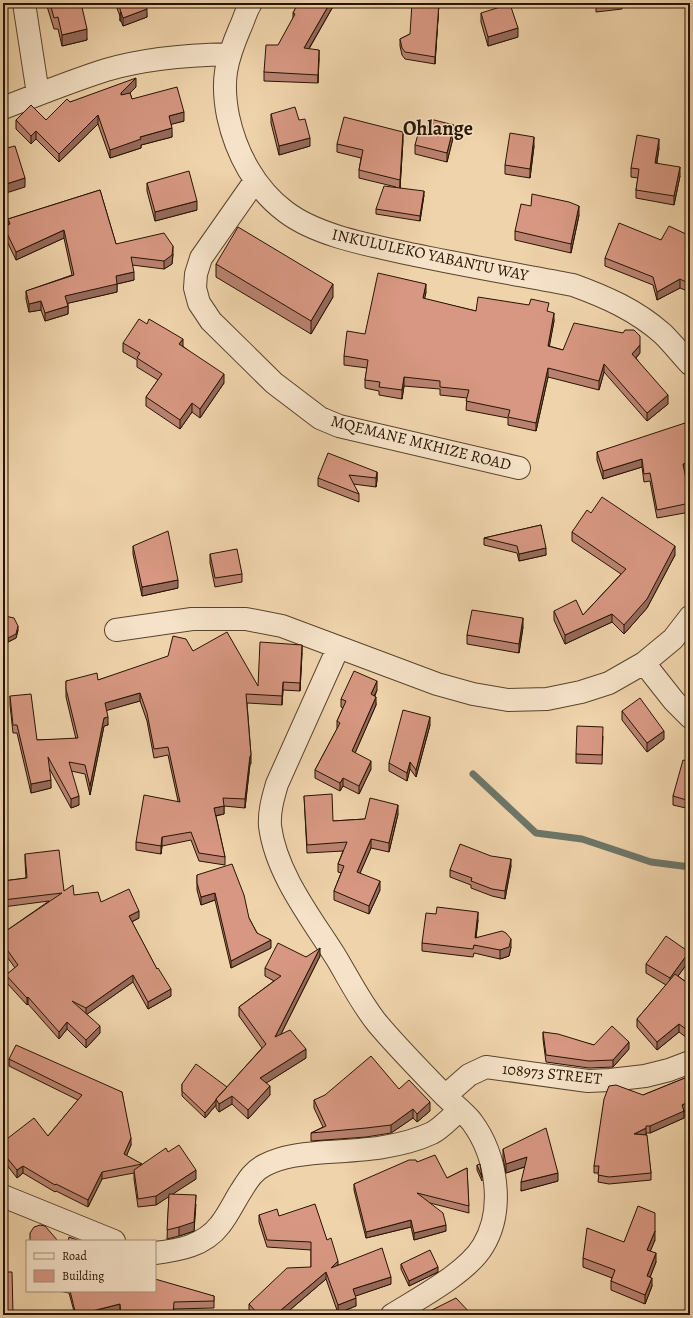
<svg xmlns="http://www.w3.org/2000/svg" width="693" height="1318" font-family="Alegreya,serif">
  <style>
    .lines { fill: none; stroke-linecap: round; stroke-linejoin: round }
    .stream { stroke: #6c7668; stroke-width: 7 }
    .minor-casing { stroke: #59442c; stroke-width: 24 }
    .minor { stroke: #f5e2c8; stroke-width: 22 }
    .wall { fill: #b98270; stroke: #271401 }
    .shaded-wall { fill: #966a5b; stroke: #271401 }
    .building { fill: #d79782; stroke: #271401 }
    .labels { text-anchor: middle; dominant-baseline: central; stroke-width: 3; stroke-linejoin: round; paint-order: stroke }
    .street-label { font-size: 16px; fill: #271401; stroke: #f5e2c8 }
    .district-label { font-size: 20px; font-weight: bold; fill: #271401; stroke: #f5e2c8 }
  </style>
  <rect width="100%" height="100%" fill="#efd3ab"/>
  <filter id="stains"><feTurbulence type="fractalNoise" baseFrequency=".005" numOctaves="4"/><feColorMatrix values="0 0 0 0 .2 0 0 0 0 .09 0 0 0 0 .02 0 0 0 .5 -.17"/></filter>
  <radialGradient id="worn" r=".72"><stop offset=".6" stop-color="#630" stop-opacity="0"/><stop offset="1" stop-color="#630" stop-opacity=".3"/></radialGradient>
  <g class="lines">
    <path class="stream" d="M473,774L536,833L582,839L651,862L690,867"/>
    <g class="minor-casing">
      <path id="minor" d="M24,3L38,94
        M251,3C246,10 244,20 240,28C226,61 221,80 228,116C236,153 255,189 286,212C319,237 375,246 415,255C467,266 520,275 573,285C606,297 636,310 663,334C672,343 681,354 690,364
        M3,108C37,95 71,81 106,70C146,58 188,55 229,54
        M255,181L201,258L196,274L195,288L199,303L211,321L274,383L320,418L339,426L519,468
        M116,630L192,619H246L282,626L437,684L473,694L508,700L547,699L581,692L609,683L644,663L673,639L690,617
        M338,648L277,784C273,798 269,811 270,826C276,874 312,919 337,959C350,981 361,1003 377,1023C398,1048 421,1071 444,1095C453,1104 464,1112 472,1122C497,1156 505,1210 483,1246C467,1273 419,1298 392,1315
        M644,663L674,701L690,717
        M445,1096L469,1075L486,1067L588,1081L610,1080L645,1076L669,1070L690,1062
        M3,1196L114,1241
        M155,1253C179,1250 204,1246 220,1225C228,1215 234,1202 241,1191C248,1180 253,1171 265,1165C285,1155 306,1154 327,1152C362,1150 400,1148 432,1133C442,1128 451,1117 460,1110"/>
    </g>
    <use href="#minor" class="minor"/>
  </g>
  <path class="wall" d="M46,3H81L87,40L62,46L58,29H54Z
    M115,3H153L146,7L147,17L123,26L121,21H120V16Z
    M296,3H335L309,49L319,58L318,83L264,81V72L293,19V13L298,4Z
    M439,3L435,64L405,59L402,55L400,46V39L410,34Z
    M596,3H622V9L596,12Z
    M481,13L518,37L488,46L481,22Z
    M136,87L130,93L132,99L184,121L171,124L172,137L141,145V148L110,158L98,124L59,162L36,139L31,144L16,129V120H46L70,102Z
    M271,114L299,120L310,146L279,155L271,123Z
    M427,129L454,134L447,162L415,154V145Z
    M403,140L400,188L424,195L420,221L376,214V209L396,187L359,178V170L361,158L337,152V144Z
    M534,146L530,178L505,174V165Z
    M659,148L657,163L680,176L674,205L636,198V190L638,178L631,177V168Z
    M147,183L197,210L155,221L147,191Z
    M100,190L116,244L173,254L172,264L164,269L132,265L134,280L117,284V292L68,303V314L45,321L41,310L29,312L26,299V291L72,275L64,238L16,260L4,235V227L8,225V219Z
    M579,215L571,253L515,240V231Z
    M690,236V292L680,288L657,300L653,285L605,266V258L661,240Z
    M216,264L333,297L311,334L216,277Z
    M426,292L424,299L476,311L549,312L554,321L549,346L563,350L640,353L636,358L668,404L647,421L604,372L599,390L548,377L536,431L508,425V418L466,410L467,398L440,395V389L404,386L402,399L379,395V391L365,388V380L367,368L344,365V356L365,334Z
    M123,343L183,346L224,383L200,418L192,412L180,429L146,406V397L158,380L137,367V360L123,352Z
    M690,438V470L685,472L690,500V512L657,518L650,481L644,482L642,467L603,479L597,460V452Z
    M377,472V480L376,487L353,484L359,494V502L318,486V478Z
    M591,513L675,555L647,608L624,634L612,622L565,644L554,620V611L583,615L621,574L572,541V532Z
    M541,525L546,555L519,561L517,553L484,545V538Z
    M133,546L178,588L142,596L133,554Z
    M210,554L242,574V582L215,587L210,563Z
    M3,617L18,630L16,638L8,642L3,641Z
    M523,627L519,653L467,644V635Z
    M193,651L258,686L302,653L300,691L283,690L282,705L247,703L251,755V764H250L245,808L224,806V814L216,816L225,857V865L199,861L191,840L162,846L161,854L136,850V842L178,801L168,755L154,758L147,721L140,701L106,710L108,725L104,726L90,795L85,774L71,771L79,805L71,808L49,768L51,788L31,793L17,733H13L10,705V696L37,740L76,739L66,697V681L98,680Z
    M377,690L375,696L376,705L355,753L371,769L359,794L343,786L340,791L315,778V770L337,729V721L343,708L341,707V699Z
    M622,711L664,739L647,752L622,720Z
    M430,725L416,777L410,769L407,781L389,771V763Z
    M603,736L602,764L576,763V754Z
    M690,762V809L673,805V796Z
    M304,796L333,821L365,819L398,814L389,852L371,848L360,873L380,890L369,914L334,900V891L341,873L338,872V864L343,851L307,853Z
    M25,854L64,891L74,895L101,902L139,918L132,922L171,996L148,1009L133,982L87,1014L100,1033L86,1048L67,1029L59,1039L28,1004L27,1005L6,982V975L15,968L3,951V933L49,901L3,907V881L26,878L25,861Z
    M511,866L505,899L492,896L471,888V885L450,877V870Z
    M197,875L249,918L257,933L271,948L231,968L215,900L201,905L197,890Z
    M478,920L476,937L511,947L509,956L500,959L474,953L473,957L422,951V943Z
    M320,956L281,1034L306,1058L266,1083L270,1095L248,1119L232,1104L219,1112L216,1108V1105L205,1118L182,1096V1084L227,1087L262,1048L239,1016V1007L274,981L265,976V968L306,957Z
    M689,961L678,976L690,985V1040L679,1032L657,1050L637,1027V1019L666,985L646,973V964Z
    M543,1032L594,1045L629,1049L613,1067L589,1068L546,1062L543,1039Z
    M9,1059L122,1092L131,1145L126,1156L142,1164V1165L168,1152L196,1179L172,1194L196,1204L194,1231L179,1236L167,1239L169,1196L156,1205L138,1207L134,1179V1173L102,1179L88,1207L56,1191L55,1192L23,1173L17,1178L3,1160V1142L48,1136L78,1100L9,1066Z
    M690,1076V1108L684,1111V1118L650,1133H646L651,1173V1180L609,1184L598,1182L599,1173H594V1166L643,1095Z
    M399,1089L430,1111L417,1122L413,1118L391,1133L366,1137L311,1141V1133L323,1127L314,1108V1100Z
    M503,1149L558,1181L521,1191L525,1167L506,1173L503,1158Z
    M417,1162L447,1178L467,1168L469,1213L430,1203L446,1231L414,1240L411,1227L366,1238L354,1190V1184Z
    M477,1165L482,1177V1181L477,1170Z
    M259,1215L279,1216L327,1240L338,1265L391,1284L355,1296L356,1306L338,1313L326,1279L284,1315H253L249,1311V1304L311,1267V1250L267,1247L259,1222Z
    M655,1240L650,1251L656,1262L650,1277L652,1286L645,1304L611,1290V1281L612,1278L583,1267V1258L624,1242Z
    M401,1264L438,1272L409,1286L401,1269Z
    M59,1291H155L214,1296V1308L174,1309V1315H121L120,1311L105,1315H75L69,1293Z"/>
  <path class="shaded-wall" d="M144,3H153L144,8Z
    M330,3H335L304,57V48Z
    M439,3L435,64V57Z
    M147,9V17L123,26V18Z
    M121,12V21H120V13Z
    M518,28V37L488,46V37Z
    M87,29V40L62,46V35Z
    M319,50V58L318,83V75Z
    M136,78V87L121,102V93Z
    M184,112V121L169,125V116Z
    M98,115V124L59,162V154Z
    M454,125V134L447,162V153Z
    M172,128V137L141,145V148L110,158V150L140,137Z
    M36,131V139L31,144V136Z
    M403,132V140L400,188V180Z
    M534,137V146L530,178V169Z
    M310,138V146L279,155V146Z
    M659,139V148L655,172V163Z
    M680,167V176L674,205V196Z
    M25,178V187L3,194V185Z
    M424,191V195L420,221V216Z
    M197,201V210L155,221V212Z
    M579,206V215L571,253V244Z
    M64,230V238L16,260V252Z
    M173,246V254L172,264L164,269V261Z
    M134,272V280L117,284V292L65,304V296L116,276Z
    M680,279V288L657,300V292Z
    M333,284V297L311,334V321Z
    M426,284V292L423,307V298Z
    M41,301V310L29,312V304Z
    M68,306V314L45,321V313Z
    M554,313V321L548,354V346Z
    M183,339V348L179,344Z
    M640,345V353L632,362V354Z
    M604,364V372L599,390V381Z
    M548,368V377L536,431V423Z
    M224,374V383L200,418V409Z
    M404,377V386L402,399V390Z
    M668,395V404L647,421V413Z
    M192,403V412L180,429V420Z
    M642,459V467L603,479V471Z
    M690,462V470L683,473V464Z
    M377,472V480L376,487V478Z
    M675,546V555L647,608L624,634V625Z
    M546,548V555L519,561V554Z
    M178,580V588L142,596V587Z
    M612,614V622L565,644V635Z
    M523,618V627L519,653V644Z
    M18,626V630L16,638L8,642V638Z
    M302,645V653L300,691V683Z
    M377,681V690L371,702V694Z
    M283,682V690L282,705V696Z
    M140,693V701L105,711V703Z
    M376,697V705L352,760V751Z
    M108,717V725L104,726L90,795V786L104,718Z
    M430,717V725L416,777V770Z
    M664,731V739L647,752V743Z
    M250,756V764L245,808V799Z
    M371,761V769L359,794V786Z
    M410,762V769L407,781V773Z
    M343,778V786L340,791V783Z
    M51,780V788L31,793V784Z
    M79,796V805L71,808V799Z
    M398,805V814L389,852V843Z
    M224,806V814L214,816V808Z
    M3,828H4V836L3,837Z
    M162,837V846L161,854V846Z
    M371,839V848L357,880V872Z
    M511,859V866L505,899V891Z
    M380,881V890L369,914V906Z
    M215,893V900L201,905V897Z
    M139,911V918L129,923V916Z
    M478,912V920L475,946V938Z
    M511,939V947L509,956L500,959V950Z
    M271,940V948L231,968V961Z
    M320,948V956L275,1046V1037Z
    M689,952V961L670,987V978Z
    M133,975V982L86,1015V1008Z
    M171,989V996L148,1009V1002Z
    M28,997V1004L27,1005V998Z
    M67,1022V1029L59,1039V1032Z
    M679,1024V1032L657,1050V1042Z
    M100,1026V1033L86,1048V1040Z
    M629,1042V1049L613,1067V1060Z
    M306,1049V1058L260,1087V1078Z
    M270,1086V1095L248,1119V1110Z
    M232,1096V1104L219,1112V1104Z
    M216,1100V1105L205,1118V1113Z
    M690,1101V1108L683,1111H684V1118L650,1133V1126L682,1105Z
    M430,1102V1111L417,1122V1114Z
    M413,1109V1118L391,1133V1125Z
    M646,1128V1135L634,1134Z
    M131,1138V1145L124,1162V1154Z
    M527,1157V1166L506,1173V1164Z
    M23,1166V1173L17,1178V1170Z
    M196,1170V1179L156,1205V1196Z
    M102,1172V1179L88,1207V1200Z
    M558,1173V1181L521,1191V1182Z
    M196,1195L194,1231L179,1236V1227Z
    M411,1220V1227L366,1238V1232Z
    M446,1225V1231L414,1240V1233Z
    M655,1231V1240L647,1259V1250Z
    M656,1253V1262L647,1285V1276Z
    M338,1261V1269L331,1268Z
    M438,1267V1272L409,1286V1281Z
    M326,1272V1279L284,1315H275Z
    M391,1277V1284L353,1297V1289Z
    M652,1278V1286L645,1304V1295Z
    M356,1298V1306L338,1313V1305Z
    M120,1304V1311L105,1315H78Z"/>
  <path class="building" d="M50,3H81L87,29L62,35L58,17L54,18Z
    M118,3H145L147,9L123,18L121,12L120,13L121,12Z
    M298,3H330L304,48L319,50L318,75L264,72L266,45H278L295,14L293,13Z
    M412,3H439L435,57L405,52L402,48L400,39L410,34Z
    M510,4L518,28L488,37L481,13Z
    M136,78L121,93V95L130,93L132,99L177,87L184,112L169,116L172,128L140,137L141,139L110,150L98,115L59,154L36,131L31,136L16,120L31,105L46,120L67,99L70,102Z
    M295,107L299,120L305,119L310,138L279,146L271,114Z
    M344,117L403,132L400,180L359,170L363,150L337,144Z
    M430,119L454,125L447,153L415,145L420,127L427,129Z
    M510,133L534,137L530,169L505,165Z
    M637,135L659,139L655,163L680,167L674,196L636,190L639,169L631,168Z
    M15,146L25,178L3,185V149Z
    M189,171L197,201L155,212L147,183Z
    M384,186L424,191L420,216L376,209Z
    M100,190L116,244L164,233L173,246L172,255L164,261L131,257L134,272L116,276L117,284L65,296L68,306L45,313L41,301L29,304L26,291L74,275L64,230L16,252L4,227L10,224L8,219Z
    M532,194L569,202L579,206L571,244L515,231L521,204L531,206Z
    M619,223L661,240L669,226L690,236V284L680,279L657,292L653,277L605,258Z
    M238,227L333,284L311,321L216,264Z
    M378,273L426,284L423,298L476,311L478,297L529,305L531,299L549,303L547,311L554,313L548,346L563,350L574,323L623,333L625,330H634L640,336V345L632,354L668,395L647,413L604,364L599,381L548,368L536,423L508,417L510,410L466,401L469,390L440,387V381L404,377L402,390L379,387L380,382L365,380L368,360L344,356L347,331L365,334Z
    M139,319L147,324L149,319L183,339L179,344L224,374L200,409L192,403L180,420L146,397L162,374L137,358L140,353L123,343Z
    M685,423L690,438V462L683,464L690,500V503L657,510L650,473L644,474L642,459L603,471L597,452Z
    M328,453L377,472L376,478L349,475L359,494L318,478Z
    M602,497L675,546L647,599L624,625L612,614L565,635L554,611L576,600L583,615L626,569L572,532L587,510L591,513Z
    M541,525L546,548L519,554L517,546L484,538Z
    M168,531L178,580L142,587L133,546Z
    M237,549L242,574L215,578L210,554Z
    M472,610L523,618L519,644L467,635Z
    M5,616L14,618L18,626L16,634L8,638L3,636V617Z
    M227,632L258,686L260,642L302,645L300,683L283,682L282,696L246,694L251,755L250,756L245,799L223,798L224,806L214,808L225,857L199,853L191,832L162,837L161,846L136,842L144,795L180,802L168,747L154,749L147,713L140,693L105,703L108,717L104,718L90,786L85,765L69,762L79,796L71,799L48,757L51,780L31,784L17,725H13L10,696L31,694L37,740L78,738L66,689V681L97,673L98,680L168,656L173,636L186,639L193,651Z
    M354,671L377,681L371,694L376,697L352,751L371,761L359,786L343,778L340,783L315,770L340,723L337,721L346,701L341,699Z
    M640,698L664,731L647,743L622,711Z
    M403,710L430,717L416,770L410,762L407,773L389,763Z
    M577,726L603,727L602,755L576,754Z
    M683,760L690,762V801L673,796Z
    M332,794L333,821L365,819L370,798L398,805L389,843L371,839L357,872L380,881L369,906L334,891L344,866L338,864L347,842L307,845L304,796Z
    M460,844L491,856L511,859L505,891L492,889L471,881L472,878L450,870Z
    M59,850L64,891L73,885L74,895L98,892L101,902L129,889L139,911L129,916L157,969L158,968L171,989L148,1002L133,975L86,1008L72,1001L100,1026L86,1040L67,1022L59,1032L28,997L27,998L6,975L18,965L3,944V933L62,893L3,900V881L27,878L25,854Z
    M232,864L244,895L249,918L257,933L271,940L231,961L215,893L201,897L197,883V875Z
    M437,907L478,912L475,938L502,931L506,933L511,939L509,947L500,950L474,945L473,949L422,943L426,913L436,914Z
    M666,936L689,952L670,978L646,964Z
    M278,943L306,957L320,948L275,1037L290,1030L306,1049L260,1078L270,1086L248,1110L232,1096L219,1104L216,1099L266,1044L239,1007L281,976L265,968Z
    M675,974L690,985V1032L679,1024L657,1042L637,1019Z
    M612,1026L629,1042L613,1060L589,1061L546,1055L543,1032L558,1034L594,1045Z
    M16,1045L122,1092L131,1138L124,1154L142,1164L102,1172L88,1200L56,1184L55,1185L23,1166L17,1170L3,1153V1142L34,1118L48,1136L82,1095L9,1059Z
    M371,1056L399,1089L409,1080L430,1102L417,1114L413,1109L391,1125L366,1128L311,1133L326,1126L314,1100L325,1095Z
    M196,1064L227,1087L216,1099V1100L205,1113L182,1091V1084Z
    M690,1076V1101L682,1105L684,1111L650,1126H646V1128L634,1134L647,1135L651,1173L609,1177L598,1175L599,1166H594L604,1099L609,1086L616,1085L643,1095Z
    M546,1128L558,1173L521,1182L527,1157L506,1164L503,1149Z
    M179,1145L196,1170L156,1196L138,1199L134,1170L166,1148L168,1152Z
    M435,1155L447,1178L467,1168L469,1206L417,1193L443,1213L446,1225L414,1233L411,1220L366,1232L354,1184L409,1160H416L417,1162Z
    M480,1164L482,1177L477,1165Z
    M169,1194L196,1195L194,1222L179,1227L167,1230Z
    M315,1204L327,1240L331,1238L338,1261L331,1268L382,1248L391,1277L353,1289L356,1298L338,1305L326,1272L275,1315H259L249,1304L287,1268L311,1267V1242L267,1240L259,1215L277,1209L279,1216Z
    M638,1206L655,1213V1231L647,1250L656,1253L647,1276L652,1278L645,1295L611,1281L615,1270L583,1258L587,1228L624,1242Z
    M40,1225L45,1226L58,1241H30V1233L34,1227Z
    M69,1237L80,1241H68Z
    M430,1250L438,1267L409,1281L401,1264Z
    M3,1272H12L13,1315H3Z
    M155,1279L214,1296V1301L174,1302L173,1314L165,1313V1315H121L120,1304L76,1315L70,1291H155Z
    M456,1298L472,1315H422Z
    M420,1311L422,1315H410Z"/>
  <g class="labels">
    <g class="street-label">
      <text transform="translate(430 255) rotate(12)">INKULULEKO YABANTU WAY</text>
      <text transform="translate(421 443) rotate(14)">MQEMANE MKHIZE ROAD</text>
      <text transform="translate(552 1074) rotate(6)">108973 STREET</text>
    </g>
    <g class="district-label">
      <text x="438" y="128">Ohlange</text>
    </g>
  </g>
  <rect width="693" height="1318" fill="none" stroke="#efd3ab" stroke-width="16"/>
  <rect x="4" y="4" width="685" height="1310" fill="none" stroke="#271401" stroke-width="2"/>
  <rect x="8" y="8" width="677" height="1302" fill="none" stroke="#271401"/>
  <rect x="26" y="1240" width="130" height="52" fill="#f5e2c8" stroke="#a39078"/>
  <rect x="34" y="1253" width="20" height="6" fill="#f5e2c8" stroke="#a39078"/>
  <text x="62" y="1260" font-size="12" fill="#271401">Road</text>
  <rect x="34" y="1270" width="20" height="12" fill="#d79782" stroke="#a39078"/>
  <text x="62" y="1280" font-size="12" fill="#271401">Building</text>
  <rect width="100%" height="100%" filter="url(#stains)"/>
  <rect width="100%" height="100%" fill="url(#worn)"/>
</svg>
